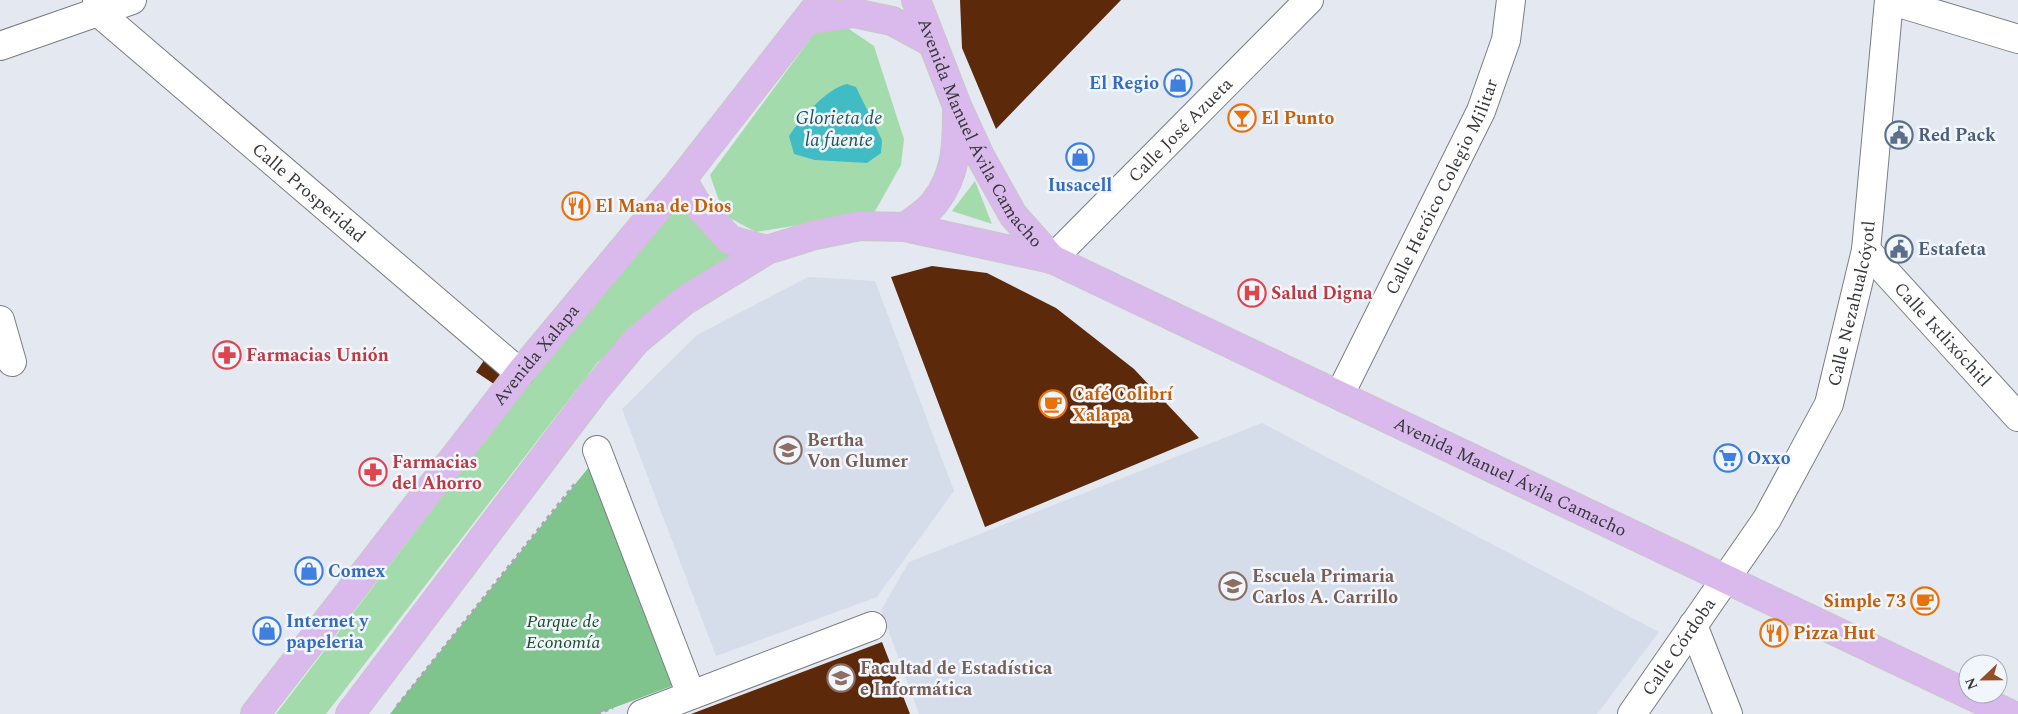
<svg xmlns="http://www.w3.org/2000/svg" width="2018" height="714" font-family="Spectral,serif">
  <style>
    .built { fill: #d5ddea }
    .green { fill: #a4dbad }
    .forest { fill: #7ec48c }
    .water { fill: #41bcc5 }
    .building { fill: #5c290b }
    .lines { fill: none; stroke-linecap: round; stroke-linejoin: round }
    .minor-casing { stroke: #797d84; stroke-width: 30 }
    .major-casing { stroke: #c7c7c8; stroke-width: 30 }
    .path { stroke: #a5a8ae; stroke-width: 3; stroke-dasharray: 4 4; stroke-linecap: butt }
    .minor { stroke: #fff; stroke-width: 28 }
    .major { stroke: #dab9ec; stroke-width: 28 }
    .labels { text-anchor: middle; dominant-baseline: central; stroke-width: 5; stroke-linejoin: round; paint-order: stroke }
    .shop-label { font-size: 18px; font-weight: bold; fill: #366cbe; stroke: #f1f6fd; text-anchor: start }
    .food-label { font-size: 18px; font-weight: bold; fill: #c56008; stroke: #f1f6fd; text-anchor: start }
    .street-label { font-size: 18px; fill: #36383a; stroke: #f1f6fd }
    .service-label { font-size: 18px; font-weight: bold; fill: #4e5e75; stroke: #f1f6fd; text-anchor: start }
    .health-label { font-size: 18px; font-weight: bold; fill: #be3a42; stroke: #f1f6fd; text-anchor: start }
    .education-label { font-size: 18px; font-weight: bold; fill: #785e54; stroke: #f1f6fd; text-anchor: start }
    .park-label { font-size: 18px; font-style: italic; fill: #1a4d28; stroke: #f1f6fd }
    .water-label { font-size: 19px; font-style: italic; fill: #215559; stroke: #f1f6fd }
  </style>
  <rect width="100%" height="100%" fill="#e4e8f0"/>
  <path class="built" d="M808,277L875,281L954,491L877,597L716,656L622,409L697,335Z
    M1262,423L1659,632L1597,714H919L881,610L909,562Z"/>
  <path class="green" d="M843,25L874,46L904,139L901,165L874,213L756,232L724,215L710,175L814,34Z
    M975,181L992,224L952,211Z
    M677,198L733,257L657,313L598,362L326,714H276L575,323Z"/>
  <path class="forest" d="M589,467L672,686L597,714H390Z"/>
  <path class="water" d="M847,84L856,87L882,140L881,153L867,163L815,160L794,154L789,136C800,119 827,88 847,84Z"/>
  <path class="building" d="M960,0H1121L996,129L962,48Z
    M932,266L987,273L1056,308L1134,369L1199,438L985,527L891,277Z
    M487,356L505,367L494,384L476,372Z
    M882,642L910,714H691Z"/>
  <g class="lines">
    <g class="minor-casing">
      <g id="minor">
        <path id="s1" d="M97,0V11L520,373"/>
        <path d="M1889,0L2018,39"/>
        <path d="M0,46L132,0"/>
        <path id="s2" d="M1866,250L2018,417"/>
        <path id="s3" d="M1052,259L1309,0"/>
        <path d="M0,320L12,362"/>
        <path id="s4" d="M1340,394L1481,111L1506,40L1511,0"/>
        <path d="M597,450L691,695"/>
        <path d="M1693,625L1728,714"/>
        <path d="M642,714L872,626"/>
        <path id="s5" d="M1632,714L1767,519L1829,404L1866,250L1889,0"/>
      </g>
    </g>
    <g class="major-casing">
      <g id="major">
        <path id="s6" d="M916,0L957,106L980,156L1013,215L1052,259"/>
        <path d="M808,20L854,13L892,21L931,42"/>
        <path d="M682,179L696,203L730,240L767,250"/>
        <path d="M905,227C914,220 928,212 935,202C956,175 957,146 957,113"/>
        <path id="s7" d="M255,714L520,373L682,179L822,0"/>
        <path id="s8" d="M350,714L596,389L636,341L684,301L767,250L815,235L860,226L905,227L1052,259L2010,714"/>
      </g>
    </g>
    <path class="path" d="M397,706L577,481
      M597,714L613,708"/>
    <use href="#minor" class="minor"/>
    <use href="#major" class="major"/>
  </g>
  <defs>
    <g id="shop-ring" transform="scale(1.4375)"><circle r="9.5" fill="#f1f6fd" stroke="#3f7fe0" stroke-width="1.5"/><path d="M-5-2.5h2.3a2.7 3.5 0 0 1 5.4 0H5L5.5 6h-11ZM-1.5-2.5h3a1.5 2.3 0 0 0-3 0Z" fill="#3f7fe0"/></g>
    <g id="bar-ring" transform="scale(1.4375)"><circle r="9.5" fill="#f1f6fd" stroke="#e8710a" stroke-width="1.5"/><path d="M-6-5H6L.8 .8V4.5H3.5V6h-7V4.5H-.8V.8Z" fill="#e8710a"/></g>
    <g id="civic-ring" transform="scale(1.4375)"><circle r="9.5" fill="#f1f6fd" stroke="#5c6f8a" stroke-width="1.5"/><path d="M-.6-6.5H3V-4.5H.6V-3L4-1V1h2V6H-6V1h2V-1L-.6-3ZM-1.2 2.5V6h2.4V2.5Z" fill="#5c6f8a"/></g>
    <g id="restaurant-ring" transform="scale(1.4375)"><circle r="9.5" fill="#f1f6fd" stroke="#e8710a" stroke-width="1.5"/><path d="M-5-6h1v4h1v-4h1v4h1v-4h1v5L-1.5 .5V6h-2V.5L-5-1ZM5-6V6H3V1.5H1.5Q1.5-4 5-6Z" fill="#e8710a"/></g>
    <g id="hospital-ring" transform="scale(1.4375)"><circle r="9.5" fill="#f1f6fd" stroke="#e0444e" stroke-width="1.5"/><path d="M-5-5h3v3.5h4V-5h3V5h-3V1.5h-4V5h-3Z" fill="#e0444e"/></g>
    <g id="pharmacy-ring" transform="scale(1.4375)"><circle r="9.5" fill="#f1f6fd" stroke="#e0444e" stroke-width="1.5"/><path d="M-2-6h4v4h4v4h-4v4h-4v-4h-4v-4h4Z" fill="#e0444e"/></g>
    <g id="cafe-ring" transform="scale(1.4375)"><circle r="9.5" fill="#f1f6fd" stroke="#e8710a" stroke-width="1.5"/><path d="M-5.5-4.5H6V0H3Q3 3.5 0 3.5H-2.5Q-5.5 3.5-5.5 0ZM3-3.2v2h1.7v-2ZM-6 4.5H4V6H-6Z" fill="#e8710a"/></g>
    <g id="school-ring" transform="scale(1.4375)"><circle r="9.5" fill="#f1f6fd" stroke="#8d6e63" stroke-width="1.5"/><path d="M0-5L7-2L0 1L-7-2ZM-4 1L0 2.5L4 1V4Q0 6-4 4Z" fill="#8d6e63"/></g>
    <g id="supermarket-ring" transform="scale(1.4375)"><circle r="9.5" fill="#f1f6fd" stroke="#3f7fe0" stroke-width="1.5"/><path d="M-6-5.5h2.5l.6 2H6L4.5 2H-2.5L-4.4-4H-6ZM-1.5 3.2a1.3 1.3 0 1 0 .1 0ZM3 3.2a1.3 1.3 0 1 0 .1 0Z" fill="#3f7fe0"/></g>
    <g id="university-ring" transform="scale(1.4375)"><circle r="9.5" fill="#f1f6fd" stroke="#8d6e63" stroke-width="1.5"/><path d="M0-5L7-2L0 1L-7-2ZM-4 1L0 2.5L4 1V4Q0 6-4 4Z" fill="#8d6e63"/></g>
  </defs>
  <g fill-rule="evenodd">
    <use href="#shop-ring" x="1178" y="83"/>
    <use href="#bar-ring" x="1242" y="118"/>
    <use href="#civic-ring" x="1899" y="135"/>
    <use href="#shop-ring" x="1080" y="157"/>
    <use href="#restaurant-ring" x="576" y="206"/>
    <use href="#civic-ring" x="1899" y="249"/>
    <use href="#hospital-ring" x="1252" y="293"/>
    <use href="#pharmacy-ring" x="227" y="355"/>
    <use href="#cafe-ring" x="1053" y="404"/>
    <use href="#school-ring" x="788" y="450"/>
    <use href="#supermarket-ring" x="1728" y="458"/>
    <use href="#pharmacy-ring" x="373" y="472"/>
    <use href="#shop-ring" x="309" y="571"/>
    <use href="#school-ring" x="1233" y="586"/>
    <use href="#cafe-ring" x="1925" y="601"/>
    <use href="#shop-ring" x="267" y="631"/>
    <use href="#restaurant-ring" x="1774" y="633"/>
    <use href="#university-ring" x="841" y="678"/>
  </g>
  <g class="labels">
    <g class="shop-label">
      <text x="1159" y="83" text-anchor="end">El Regio</text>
      <text x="1080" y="185" text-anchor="middle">Iusacell</text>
      <text x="1747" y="458">Oxxo</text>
      <text x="328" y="571">Comex</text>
      <text x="286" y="621">Internet y<tspan x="286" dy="21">papeleria</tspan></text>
    </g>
    <g class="food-label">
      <text x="1261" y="118">El Punto</text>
      <text x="595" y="206">El Mana de Dios</text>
      <text x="1072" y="394">Café Colibrí<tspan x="1072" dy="21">Xalapa</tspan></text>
      <text x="1906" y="601" text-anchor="end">Simple 73</text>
      <text x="1793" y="633">Pizza Hut</text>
    </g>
    <g class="street-label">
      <text stroke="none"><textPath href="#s3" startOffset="182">Calle José Azueta</textPath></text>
      <text stroke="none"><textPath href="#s6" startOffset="148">Avenida Manuel Ávila Camacho</textPath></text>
      <text stroke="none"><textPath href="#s4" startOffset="231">Calle Heróico Colegio Militar</textPath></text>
      <text stroke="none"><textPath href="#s1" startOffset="290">Calle Prosperidad</textPath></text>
      <text stroke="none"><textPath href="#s5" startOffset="471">Calle Nezahualcóyotl</textPath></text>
      <text stroke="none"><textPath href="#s2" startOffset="114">Calle Ixtlixóchitl</textPath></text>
      <text stroke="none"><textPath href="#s7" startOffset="456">Avenida Xalapa</textPath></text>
      <text stroke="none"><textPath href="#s8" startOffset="1429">Avenida Manuel Ávila Camacho</textPath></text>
      <text stroke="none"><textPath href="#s5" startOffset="82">Calle Córdoba</textPath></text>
    </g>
    <g class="service-label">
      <text x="1918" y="135">Red Pack</text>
      <text x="1918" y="249">Estafeta</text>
    </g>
    <g class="health-label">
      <text x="1271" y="293">Salud Digna</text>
      <text x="246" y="355">Farmacias Unión</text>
      <text x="392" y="462">Farmacias<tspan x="392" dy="21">del Ahorro</tspan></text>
    </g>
    <g class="education-label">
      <text x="807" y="440">Bertha<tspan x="807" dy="21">Von Glumer</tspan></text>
      <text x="1252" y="576">Escuela Primaria<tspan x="1252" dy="21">Carlos A. Carrillo</tspan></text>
      <text x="860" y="668">Facultad de Estadística<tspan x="860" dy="21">e Informática</tspan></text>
    </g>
    <g class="park-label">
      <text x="563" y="621">Parque de<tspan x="563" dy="21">Economía</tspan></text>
    </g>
    <g class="water-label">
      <text x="839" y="118">Glorieta de<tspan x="839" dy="22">la fuente</tspan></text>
    </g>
  </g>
  <g transform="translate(1983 679) rotate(248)"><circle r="24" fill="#f1f6fd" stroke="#a6aaaf"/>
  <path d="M0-4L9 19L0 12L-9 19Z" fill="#954e27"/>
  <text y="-8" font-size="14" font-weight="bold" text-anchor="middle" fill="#36383a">N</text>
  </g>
</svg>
